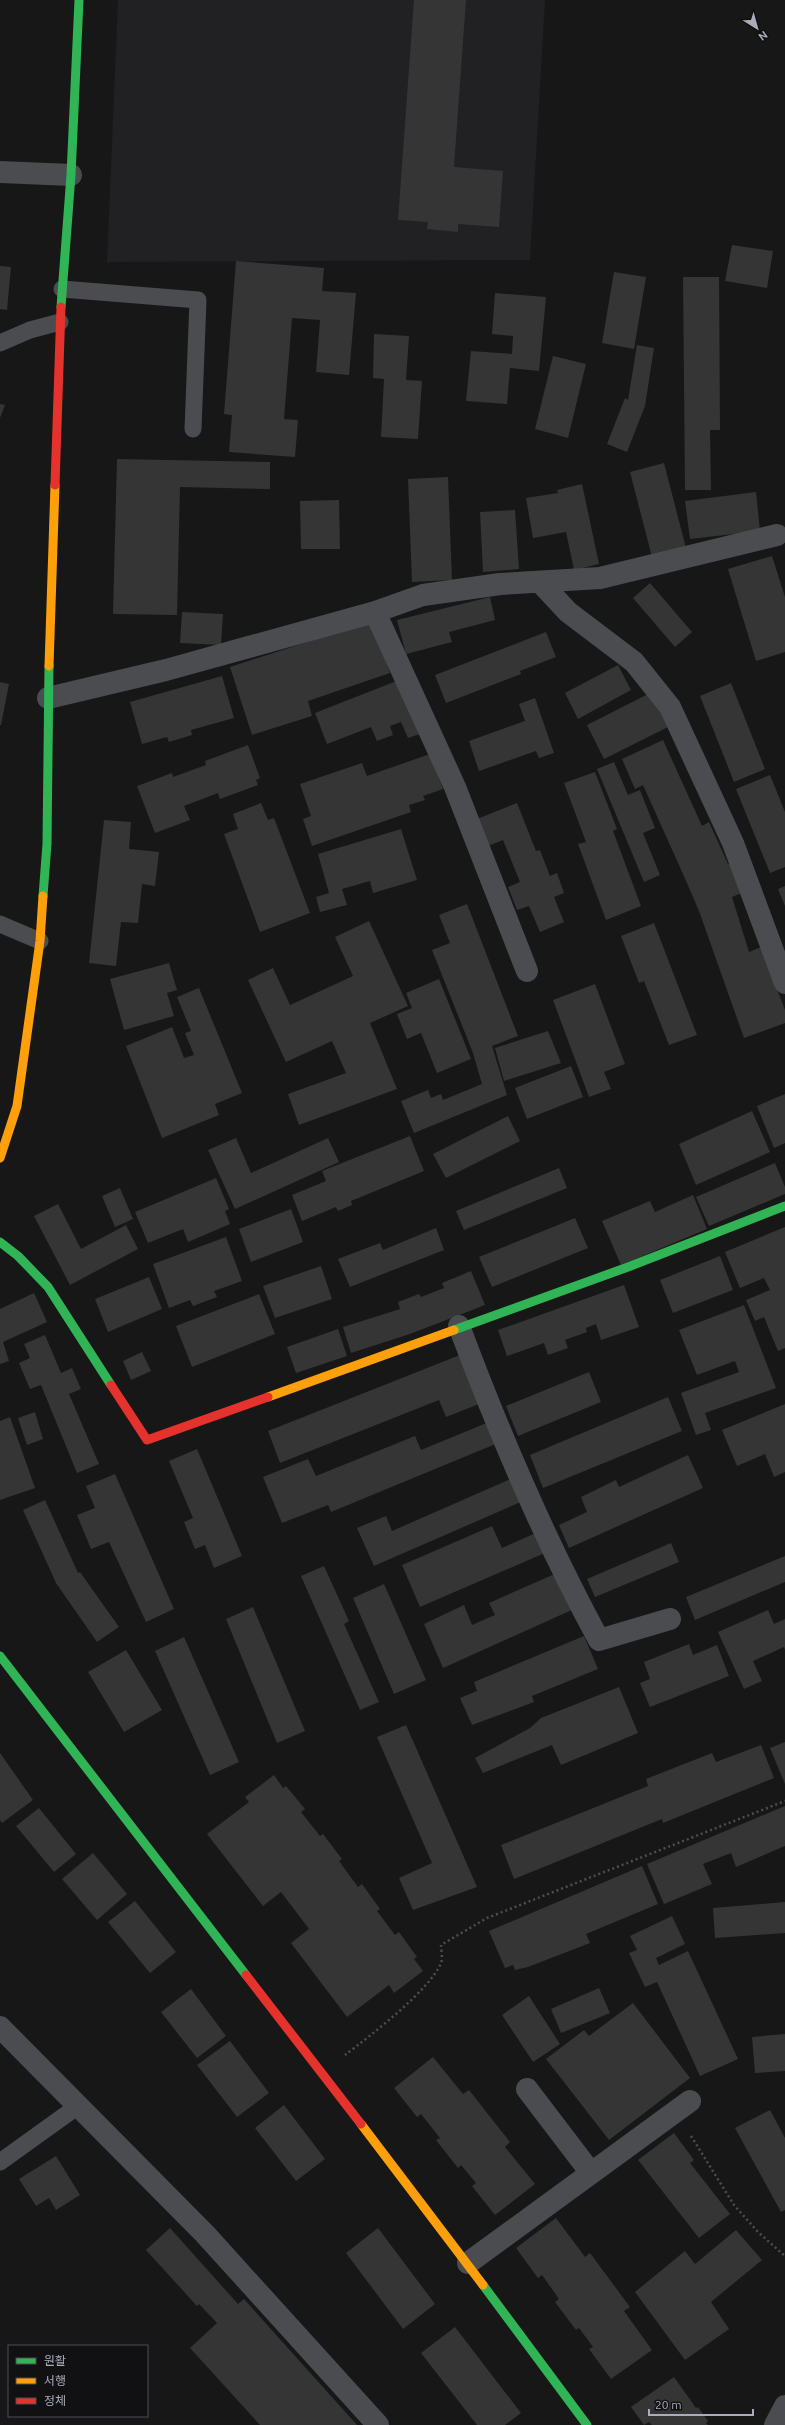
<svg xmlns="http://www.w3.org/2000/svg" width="785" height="2425" font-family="Ubuntu,'Noto Sans KR',sans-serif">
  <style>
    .built { fill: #212123 }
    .building { fill: #353536 }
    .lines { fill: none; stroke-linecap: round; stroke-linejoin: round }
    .path { stroke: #4d4e52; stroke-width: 2.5; stroke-dasharray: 2 3; stroke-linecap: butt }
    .lane { stroke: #4b4c50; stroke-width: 17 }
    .street { stroke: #4b4c50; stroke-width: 22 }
    .fast { stroke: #30b455; stroke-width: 9 }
    .slow { stroke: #ff9f0a; stroke-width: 9 }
    .jam { stroke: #e5322d; stroke-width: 9 }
  </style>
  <rect width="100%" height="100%" fill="#171717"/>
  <path class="built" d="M118,0H545L530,260L107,262Z"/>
  <path class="building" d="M414,0H466L454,167L503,171L499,227L458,224V232L427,229L428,222L398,220Z
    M732,245L773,251L767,288L725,281Z
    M236,261L324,268L322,291L356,293L349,375L316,372L320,320L292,318L284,419L298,420L295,457L229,452L232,415L224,414Z
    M0,266L11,267L7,310L0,309Z
    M614,272L646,277L634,349L602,343Z
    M683,277H719L720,430H710L711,490H685Z
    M495,293L546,297L539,371L510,368L507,404L466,401L471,351L512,354L513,336L492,334Z
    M374,334L409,336L406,380L422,381L418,439L381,437L384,379L373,378Z
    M637,345L654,348L645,406L627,452L607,444L625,398L628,400Z
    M553,356L586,364L568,438L535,429Z
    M0,404L5,405L0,418Z
    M117,459L270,462V489L180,487L177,615L113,614Z
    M664,463L686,548L652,557L630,472Z
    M448,477L452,580L412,582L408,479Z
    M582,484L599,564L574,570L566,532L533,538L526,498L558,493L557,490Z
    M756,492L760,531L690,539L685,501Z
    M339,500L340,549H301L300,501Z
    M515,510L519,569L483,572L480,512Z
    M772,556L785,597V652L756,661L728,569Z
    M650,583L692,632L675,647L633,598Z
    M490,597L495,620L449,632L452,642L406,654L397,620Z
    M182,612L223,614L221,645L180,643Z
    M372,621L390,673L308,701L312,716L252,735L230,667Z
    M546,632L556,657L520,671L521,674L446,703L435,675Z
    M618,665L631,690L578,719L565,693Z
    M222,676L234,718L191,730L192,735L169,742L167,737L142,744L130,702Z
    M399,680L420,734L408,738L401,722L390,726L393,735L377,741L371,727L327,744L315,713Z
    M0,682L9,684L1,725H0Z
    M731,683L765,769L734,782L700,696Z
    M652,692L670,726L604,759L587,725Z
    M535,698L554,753L539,758L536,751L479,771L469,741L525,721L519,704Z
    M663,740L702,826L709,822L728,864L737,861L749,890L732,897L749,952L761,947L785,1010V1023L744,1038L699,911L683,874L643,785L635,789L622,759Z
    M248,745L260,778L256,780L258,785L220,799L218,793L184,806L190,820L155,833L137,786L172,773L173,777L206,765L205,761Z
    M430,754L443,789L423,796L425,800L409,805L411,812L312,846L303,819L311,816L300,784L362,763L367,776Z
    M614,762L628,795L640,790L655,828L643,833L660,875L644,882L597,769Z
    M595,772L617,829L613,831L641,906L606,920L578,844L586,842L564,783Z
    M770,775L785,812V867L770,873L736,789Z
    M261,803L268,820L274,818L310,913L260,932L224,834L238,829L233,814Z
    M517,803L536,851L540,850L550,876L557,873L564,893L554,897L564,922L540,932L529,906L517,910L508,887L520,882L503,840L488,846L477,819Z
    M104,820L131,822L129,849L159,852L155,886L142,884L138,923L121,922L116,966L89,963Z
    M401,829L417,880L373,893L370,881L342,889L347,905L320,912L316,897L329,893L318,854Z
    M785,886V906L778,889Z
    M467,904L518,1036L492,1046L507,1095L414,1133L401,1101L428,1090L431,1098L441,1094L443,1100L482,1084L473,1053L432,950L450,943L439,915Z
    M369,921L408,1006L370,1023L397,1089L299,1125L288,1094L346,1073L332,1041L286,1062L248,980L273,968L290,1005L353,976L335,937Z
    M654,923L697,1035L669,1045L644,981L639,983L621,936Z
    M169,963L177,990L167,993L174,1016L124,1030L110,979Z
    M439,979L471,1059L437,1073L421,1033L407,1039L397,1014L412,1008L406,993Z
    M595,984L625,1064L604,1072L611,1089L589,1097L553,1000Z
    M199,988L242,1093L215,1104L219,1115L162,1138L126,1046L172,1027L184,1058L194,1055L185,1033L191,1031L177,997Z
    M548,1031L561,1063L504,1081L495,1048Z
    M571,1066L583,1097L527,1119L515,1088Z
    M785,1094V1143L774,1148L757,1106Z
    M752,1111L770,1152L696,1185L679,1144Z
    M508,1116L520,1141L446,1178L433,1154Z
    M410,1136L424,1171L351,1201L352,1205L338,1211L336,1207L302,1221L292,1195L326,1181L322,1171Z
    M236,1138L251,1173L328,1138L339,1162L235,1209L208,1150Z
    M775,1163L785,1187V1194L709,1226L696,1197Z
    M559,1168L567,1188L464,1230L456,1211Z
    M216,1178L229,1209L225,1211L230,1224L188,1242L183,1229L148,1243L135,1212Z
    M120,1188L133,1219L115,1227L102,1196Z
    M693,1195L707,1229L621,1265L602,1221L650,1201L655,1212Z
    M58,1204L81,1249L126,1225L138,1249L70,1285L34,1216Z
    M291,1209L303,1242L251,1262L239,1229Z
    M575,1218L588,1248L492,1287L479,1257Z
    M785,1227V1348L778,1351L764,1317L755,1321L746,1300L770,1290L764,1278L740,1288L725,1252Z
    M436,1228L444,1250L350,1287L338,1259L380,1243L383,1250Z
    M226,1237L242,1281L214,1291L217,1297L193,1306L190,1300L169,1308L153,1264Z
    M720,1256L733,1290L673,1313L660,1280Z
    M321,1266L332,1299L275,1318L263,1286Z
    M471,1271L485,1305L410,1334L351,1353L343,1327L400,1309L398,1302L419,1294L421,1297L444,1288L442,1283Z
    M149,1277L162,1309L108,1332L95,1299Z
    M624,1285L639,1327L601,1340L596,1324L586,1328L587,1332L565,1340L568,1348L548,1355L544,1343L507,1356L498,1330Z
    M34,1293L47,1322L3,1342L9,1361L0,1364V1309Z
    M259,1294L275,1334L192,1367L176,1326Z
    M744,1305L776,1388L705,1413L711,1430L696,1435L681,1393L739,1372L735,1361L697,1375L679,1330Z
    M338,1329L347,1356L296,1373L287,1347Z
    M45,1335L61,1373L72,1368L81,1389L69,1394L99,1464L77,1473L41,1385L30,1389L19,1363L30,1358L24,1344Z
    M142,1352L151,1371L131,1380L123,1361Z
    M460,1355L479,1404L446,1417L439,1400L280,1463L268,1431Z
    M589,1372L601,1402L518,1436L506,1406Z
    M668,1397L682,1431L543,1488L530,1455Z
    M785,1404V1472L774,1477L765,1454L737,1466L722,1430Z
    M35,1412L43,1439L27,1445L18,1418Z
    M10,1417L35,1488L0,1500V1421Z
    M489,1422L498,1443L331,1512L328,1505L282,1523L263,1477L308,1459L316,1476L415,1436L421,1450Z
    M197,1449L242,1556L214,1568L205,1545L195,1549L184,1522L193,1518L169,1461Z
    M688,1455L703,1488L569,1548L559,1525L587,1512L581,1497L616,1480L619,1487Z
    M115,1474L174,1609L146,1622L109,1542L91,1549L77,1515L95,1508L86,1486Z
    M513,1478L523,1501L374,1566L357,1528L386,1516L392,1531Z
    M45,1500L78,1573L80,1572L119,1627L97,1642L56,1583L23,1510Z
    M492,1526L502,1548L538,1532L547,1552L420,1607L402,1565Z
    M671,1543L679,1562L595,1597L587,1579Z
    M785,1556V1582L695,1620L686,1597Z
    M324,1566L349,1621L344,1624L379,1702L360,1710L301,1576Z
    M557,1573L574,1609L443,1668L424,1624L464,1605L472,1625L495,1615L489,1603Z
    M384,1584L426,1680L394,1694L353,1598Z
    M253,1607L305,1731L277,1743L226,1619Z
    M768,1610L774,1624L785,1619V1650L784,1647L753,1661L762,1681L744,1689L718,1632Z
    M584,1636L598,1669L532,1696L534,1702L472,1725L460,1698L477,1691L474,1682Z
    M184,1637L239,1762L210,1775L155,1651Z
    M689,1644L693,1655L717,1645L729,1676L650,1707L640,1683L650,1679L644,1662Z
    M126,1650L162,1710L124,1732L88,1672Z
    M619,1687L638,1733L561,1765L552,1745L483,1773L475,1758L530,1728L541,1718Z
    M406,1725L477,1887L413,1910L399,1878L432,1863L377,1737Z
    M785,1742V1784L770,1748Z
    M761,1745L774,1778L663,1823L662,1819L514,1879L501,1845L648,1786L646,1779L712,1753L716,1762Z
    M0,1753L33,1800L2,1823L0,1820Z
    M274,1775L283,1788L286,1786L305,1809L301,1812L320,1836L323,1834L342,1859L339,1861L358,1887L362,1884L380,1909L377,1911L395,1935L399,1932L417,1957L414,1959L423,1971L394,1993L389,1985L347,2017L291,1943L309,1929L281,1892L263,1906L207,1834L249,1802L245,1797Z
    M785,1806V1846L736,1867L731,1853L703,1864L712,1884L664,1904L647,1864Z
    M39,1808L76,1854L54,1872L16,1826Z
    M93,1853L127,1894L97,1920L62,1879Z
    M642,1866L658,1904L586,1934L590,1943L528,1967L515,1970L513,1965L505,1968L489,1931Z
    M135,1901L176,1952L150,1973L108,1922Z
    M785,1902V1933L715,1938L713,1908Z
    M672,1916L685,1944L656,1958L659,1965L688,1951L738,2059L700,2076L657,1982L645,1987L629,1953L637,1950L630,1936Z
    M599,1988L610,2013L561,2033L551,2009Z
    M191,1989L226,2036L197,2058L161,2012Z
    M529,1996L560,2044L533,2062L502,2015Z
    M633,2003L690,2078L609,2140L546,2059L584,2030L589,2036Z
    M785,2034V2071L755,2073L752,2037Z
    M230,2041L269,2093L237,2117L197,2065Z
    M433,2057L463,2094L469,2090L510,2142L505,2147L535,2184L495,2215L472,2186L476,2183L461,2165L458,2168L436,2140L440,2138L421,2114L417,2117L394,2088Z
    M284,2105L325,2159L296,2181L255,2128Z
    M770,2110L785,2138V2210L781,2212L735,2128Z
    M674,2133L694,2160L690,2163L730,2214L699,2238L638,2160Z
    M56,2156L80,2195L56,2210L49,2198L36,2206L19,2179Z
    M556,2218L585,2257L590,2253L630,2307L624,2311L652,2350L611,2379L589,2349L593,2347L579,2328L576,2330L555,2302L559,2299L542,2275L538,2278L516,2248Z
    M170,2228L238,2304L244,2299L357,2425H260L190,2348L217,2323L199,2304L197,2306L146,2250Z
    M378,2228L435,2304L403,2329L346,2253Z
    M736,2230L762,2260L711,2302L729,2329L685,2360L635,2292L685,2251L695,2264Z
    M455,2327L521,2413L505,2425H477L421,2353Z
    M674,2377L696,2408L698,2407L708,2421L706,2423L708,2425H652L649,2422L644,2425L631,2407Z"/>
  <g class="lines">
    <path class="path" d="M345,2055C370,2036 430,1990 441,1963C443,1958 441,1950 441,1945L487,1918L785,1801
      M691,2136L734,2205L758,2232L785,2256"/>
    <path class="lane" d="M62,289L198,300L193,429
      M0,343L30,330L60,322
      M0,924L40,941
      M0,2162L78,2106"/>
    <path class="street" d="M0,172L71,175
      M540,582L568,612L634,662L670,707L733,843L785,983
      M375,612L455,787L527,971
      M48,698L166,670L375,612L423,595L500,584L600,578L777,535
      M459,1326C499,1433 544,1539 599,1640L670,1619
      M0,2027L205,2234L378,2425
      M527,2089L591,2173
      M468,2263L690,2101
      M775,2425L785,2406"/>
    <path class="fast" d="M61,307L71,175L79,0
      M43,896L47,844L49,666
      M0,1242L18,1256L48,1287L111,1385
      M454,1330L628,1267L785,1206
      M0,1656L246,1975
      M483,2285L587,2425"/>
    <path class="slow" d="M49,666L55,485
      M0,1158L17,1106L40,941L43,896
      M268,1397L454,1330
      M361,2124L483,2285"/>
    <path class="jam" d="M55,485L61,307
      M111,1385L147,1440L268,1397
      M246,1975L361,2124"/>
  </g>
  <rect x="8" y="2345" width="140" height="72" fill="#111113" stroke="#4d4f55"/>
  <rect x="16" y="2358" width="20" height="6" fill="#30b455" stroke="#4d4f55"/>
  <text x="44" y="2365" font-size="12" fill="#a8adb8">원활</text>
  <rect x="16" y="2378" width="20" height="6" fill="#ff9f0a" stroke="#4d4f55"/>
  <text x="44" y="2385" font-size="12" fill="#a8adb8">서행</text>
  <rect x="16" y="2398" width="20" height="6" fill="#e5322d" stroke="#4d4f55"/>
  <text x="44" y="2405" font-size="12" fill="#a8adb8">정체</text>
  <g transform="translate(757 28) rotate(143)" stroke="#111113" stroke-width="3" paint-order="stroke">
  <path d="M0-3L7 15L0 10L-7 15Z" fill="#a8adb8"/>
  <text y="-6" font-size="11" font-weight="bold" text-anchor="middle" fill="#a8adb8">N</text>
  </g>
  <path d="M649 2409v6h104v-6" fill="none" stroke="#a8adb8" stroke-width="2"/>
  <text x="655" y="2409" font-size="12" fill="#a8adb8" stroke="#111113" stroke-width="3" paint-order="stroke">20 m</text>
</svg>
